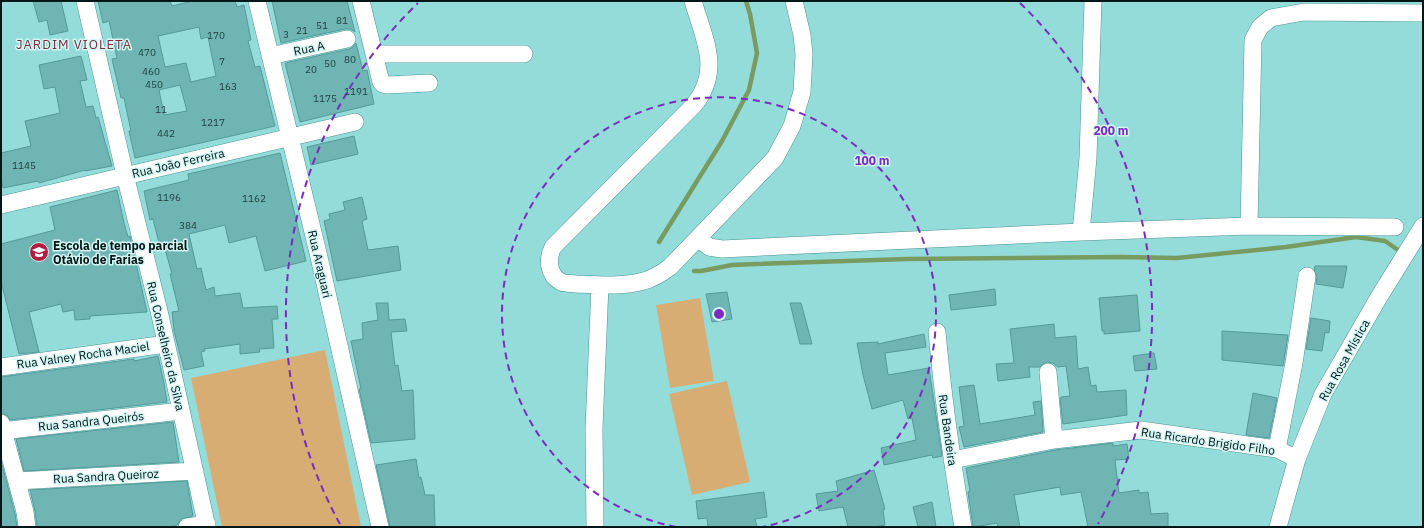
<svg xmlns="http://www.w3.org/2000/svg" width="1424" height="528" font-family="'IBM Plex Sans',sans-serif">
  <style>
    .green { fill: #d8ad73 }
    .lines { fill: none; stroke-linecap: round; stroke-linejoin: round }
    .stream { stroke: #789b61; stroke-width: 4.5 }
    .building { fill: #6eb5b3; stroke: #539a98; fill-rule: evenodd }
    .minor-casing { stroke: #4c9391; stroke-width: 18 }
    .minor { stroke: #fff; stroke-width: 17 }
    .ring { fill: none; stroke: #7b2cbf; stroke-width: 2; stroke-dasharray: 7 5 }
    .labels { text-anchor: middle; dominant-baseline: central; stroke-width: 3; stroke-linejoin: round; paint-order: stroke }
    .number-label { font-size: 10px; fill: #1c3e3e }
    .street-label { font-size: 12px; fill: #001717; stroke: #d3f5f4 }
    .poi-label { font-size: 12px; font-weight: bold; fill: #001717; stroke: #d3f5f4; text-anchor: start }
    .neighbourhood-label { font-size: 13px; letter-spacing: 1px; fill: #79323c; stroke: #d3f5f4 }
    .centre { fill: #7b2cbf; stroke: #d3f5f4; stroke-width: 2 }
    .ring-label { font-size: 12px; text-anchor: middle; font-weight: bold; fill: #7b2cbf; stroke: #d3f5f4; stroke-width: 3; stroke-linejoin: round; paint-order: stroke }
  </style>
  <rect width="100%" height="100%" fill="#94dcda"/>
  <path class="green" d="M700,298L714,381L670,388L656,305Z
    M325,350L361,527H222L191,378Z
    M727,381L750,482L692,495L669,394Z"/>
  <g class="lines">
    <path class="stream" d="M659,242L722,141L749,90L757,53L750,14L746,1
      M694,271H701L732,265L756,264L907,259L1120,257L1177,258L1286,247L1356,237L1385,241L1401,252"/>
  </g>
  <path class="building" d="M33,1H61L68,31L50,35L47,20L39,22Z
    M98,1H170L172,6L193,1H235L237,7L244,5L251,40L248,41L255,67L260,66L275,126L135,158L129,131H131L124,98H121L112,59L117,58L109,21L103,23ZM199,27L201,39L208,37L216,76L191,82L186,63L165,67L158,36ZM180,85L187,111L164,115L159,90Z
    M272,1H347L355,32L350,29H345L281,43Z
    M356,43L363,71L367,70L374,104L300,122L285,63L349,49L353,47Z
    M81,56L87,80L80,81L86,107L93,106L96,118L98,117L112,166L85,171V170L39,183L38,181L3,188L1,179V153L31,146L25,121L60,113L55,87L44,89L39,65Z
    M354,136L358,154L311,165L307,147Z
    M280,153L306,261L265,271L256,236L229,243L225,225L189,234L197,269L201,268L206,290L214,287L215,296L240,293L243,308L277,306L278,319H272L274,348L259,349L260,352L240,354V344L204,349L205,351L201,352L204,366L184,370L174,331L172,312L179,311L170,274H172L163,242L159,243L153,219L150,220L144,191L189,180L188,174Z
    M117,190L124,223L128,237L130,236L147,312L90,316V319L75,320L74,310L63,312L61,304L29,312L39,352L19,354L1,281V244L55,230L50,207Z
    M362,197L367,219L362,221L368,250L398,246L401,270L337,281L324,221L330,219L329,214L345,210L343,202Z
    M1315,266H1347L1343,288L1316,284L1317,277L1314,270Z
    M995,289L996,305L951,310L949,295Z
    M727,292L732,319L712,322L706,294Z
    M1137,295L1140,331L1104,334V331H1102L1099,298Z
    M376,303H388L389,320L405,319L407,331L391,332L395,366L398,365L402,391L413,390L415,439L371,443L359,389H361L351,341L363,339L362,323L378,320Z
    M790,303H801L812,344H800Z
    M1311,318L1330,321L1329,333L1325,332L1322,351L1306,349Z
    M1054,324L1055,338L1076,336L1078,369L1088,367L1091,386L1096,385L1097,392L1126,390L1127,415L1063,424L1060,399L1061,397L1070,396L1066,366L1058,367L1053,363L1047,362L1043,364L1040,367H1029L1030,377L998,381L996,364L1014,363L1010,329Z
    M1222,331L1288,335L1283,366L1222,360Z
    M924,334L926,347L885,353L888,375L929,368L942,456L933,458L932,455L884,465L881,448L916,440L912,418L908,419L903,400L872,409L863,375L857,343L878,342V344Z
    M1154,353L1157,369L1135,371L1133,356Z
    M158,356L164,383L167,402L10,420L8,416L1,413V377L134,359V361Z
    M974,385L980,424L1035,415L1033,402L1041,401L1043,432L964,447L959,427L964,426L959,387Z
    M1253,393L1277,398L1269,438L1246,435Z
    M173,422L179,462L24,471L16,439Z
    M1113,443V446L1127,444L1129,459L1115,460L1119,493L1139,490V493L1148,492L1151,514L1168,513V527H1088L1081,492L1061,495L1060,487L1014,495L1020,527H998L997,523L973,527L968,492L970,491L966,468L1055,450Z
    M416,459L419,478L421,477L425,495H434L435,527H390L376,465Z
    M1,461L15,514L17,527H1Z
    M874,470L885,509L883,510L885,525L874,527H848L843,507L819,511L816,494L838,491L836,481Z
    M187,481L193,516L181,519L177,525L168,527H37L35,511L30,490Z
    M764,492L767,517L755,519L757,527H708L707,518L698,519L696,501Z
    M932,502L936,527H918L913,507Z"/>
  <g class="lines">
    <g class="minor-casing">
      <path id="minor" d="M85,1L125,175L159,311L207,527
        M257,1L319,257L380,527
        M361,1L374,54H524
        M693,1C704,39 722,70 694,105L553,247C547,259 548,275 561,282C565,284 572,283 576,284C598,285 622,287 644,281C654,278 662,273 670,267L775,158L792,126L802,92L804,54L802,35L794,1
        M374,54L381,82L383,84L387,85L429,83
        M270,56L347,39
        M1,205L355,122
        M1249,226L1253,40L1260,27L1271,18L1304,12L1423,13
        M1081,232L1088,158L1093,1
        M698,238L709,247L722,249L1081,232L1249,226L1395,227
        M937,332C943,398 952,462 963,527
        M1,367L166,344
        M1048,372L1054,440
        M1,423L25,512L27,527
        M1,431L181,411
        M1277,449L1294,363L1307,276
        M952,460L1054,440L1141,430L1277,449L1297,459
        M17,481L195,471
        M187,527L207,524
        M595,527L594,428L600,285
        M1278,527L1297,459L1323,394L1379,297L1423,226"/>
    </g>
    <use href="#minor" class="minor"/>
  </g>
  <g class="ring">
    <path d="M676 527A217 217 0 1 1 762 527"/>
    <path d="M340 524A433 433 0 0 1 418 3M1020 3A433 433 0 0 1 1098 524"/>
  </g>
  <defs>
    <g id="school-disc" transform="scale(1)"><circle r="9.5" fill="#b11e42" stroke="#d3f5f4"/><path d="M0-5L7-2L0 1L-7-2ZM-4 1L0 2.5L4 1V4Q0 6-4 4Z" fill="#fff"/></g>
  </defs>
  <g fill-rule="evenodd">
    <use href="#school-disc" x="39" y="252"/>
  </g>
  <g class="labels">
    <g class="number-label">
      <text x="342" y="20">81</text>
      <text x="322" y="25">51</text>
      <text x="302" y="30">21</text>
      <text x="286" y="34">3</text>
      <text x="216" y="35">170</text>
      <text x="147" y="52">470</text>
      <text x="350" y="59">80</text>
      <text x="222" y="61">7</text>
      <text x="330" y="63">50</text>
      <text x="311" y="69">20</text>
      <text x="151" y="71">460</text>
      <text x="154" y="84">450</text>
      <text x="228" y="86">163</text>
      <text x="356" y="91">1191</text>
      <text x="325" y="98">1175</text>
      <text x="161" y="109">11</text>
      <text x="213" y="122">1217</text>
      <text x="166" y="133">442</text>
      <text x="24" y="165">1145</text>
      <text x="169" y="197">1196</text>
      <text x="254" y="198">1162</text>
      <text x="188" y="225">384</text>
    </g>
    <g class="street-label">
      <text transform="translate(309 48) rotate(-12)">Rua A</text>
      <text transform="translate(178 163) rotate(-13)">Rua João Ferreira</text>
      <text transform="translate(320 264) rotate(77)">Rua Araguari</text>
      <text transform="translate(166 346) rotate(77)">Rua Conselheiro da Silva</text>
      <text transform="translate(83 355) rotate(-8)">Rua Valney Rocha Maciel</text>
      <text transform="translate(1344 360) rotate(-61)">Rua Rosa Mística</text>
      <text transform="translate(91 421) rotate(-6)">Rua Sandra Queirós</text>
      <text transform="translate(948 430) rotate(82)">Rua Bandeira</text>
      <text transform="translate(1208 441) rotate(8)">Rua Ricardo Brigido Filho</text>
      <text transform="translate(106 476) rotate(-3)">Rua Sandra Queiroz</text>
    </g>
    <g class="poi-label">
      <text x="53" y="245">Escola de tempo parcial<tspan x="53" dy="14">Otávio de Farias</tspan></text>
    </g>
    <g class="neighbourhood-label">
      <text x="74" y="44">JARDIM VIOLETA</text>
    </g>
  </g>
  <circle cx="719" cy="314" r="6" class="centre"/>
  <g class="ring-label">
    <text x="1111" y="135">200 m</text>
    <text x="872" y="165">100 m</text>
  </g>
  <rect width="1424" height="528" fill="none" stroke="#001717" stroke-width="4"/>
</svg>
